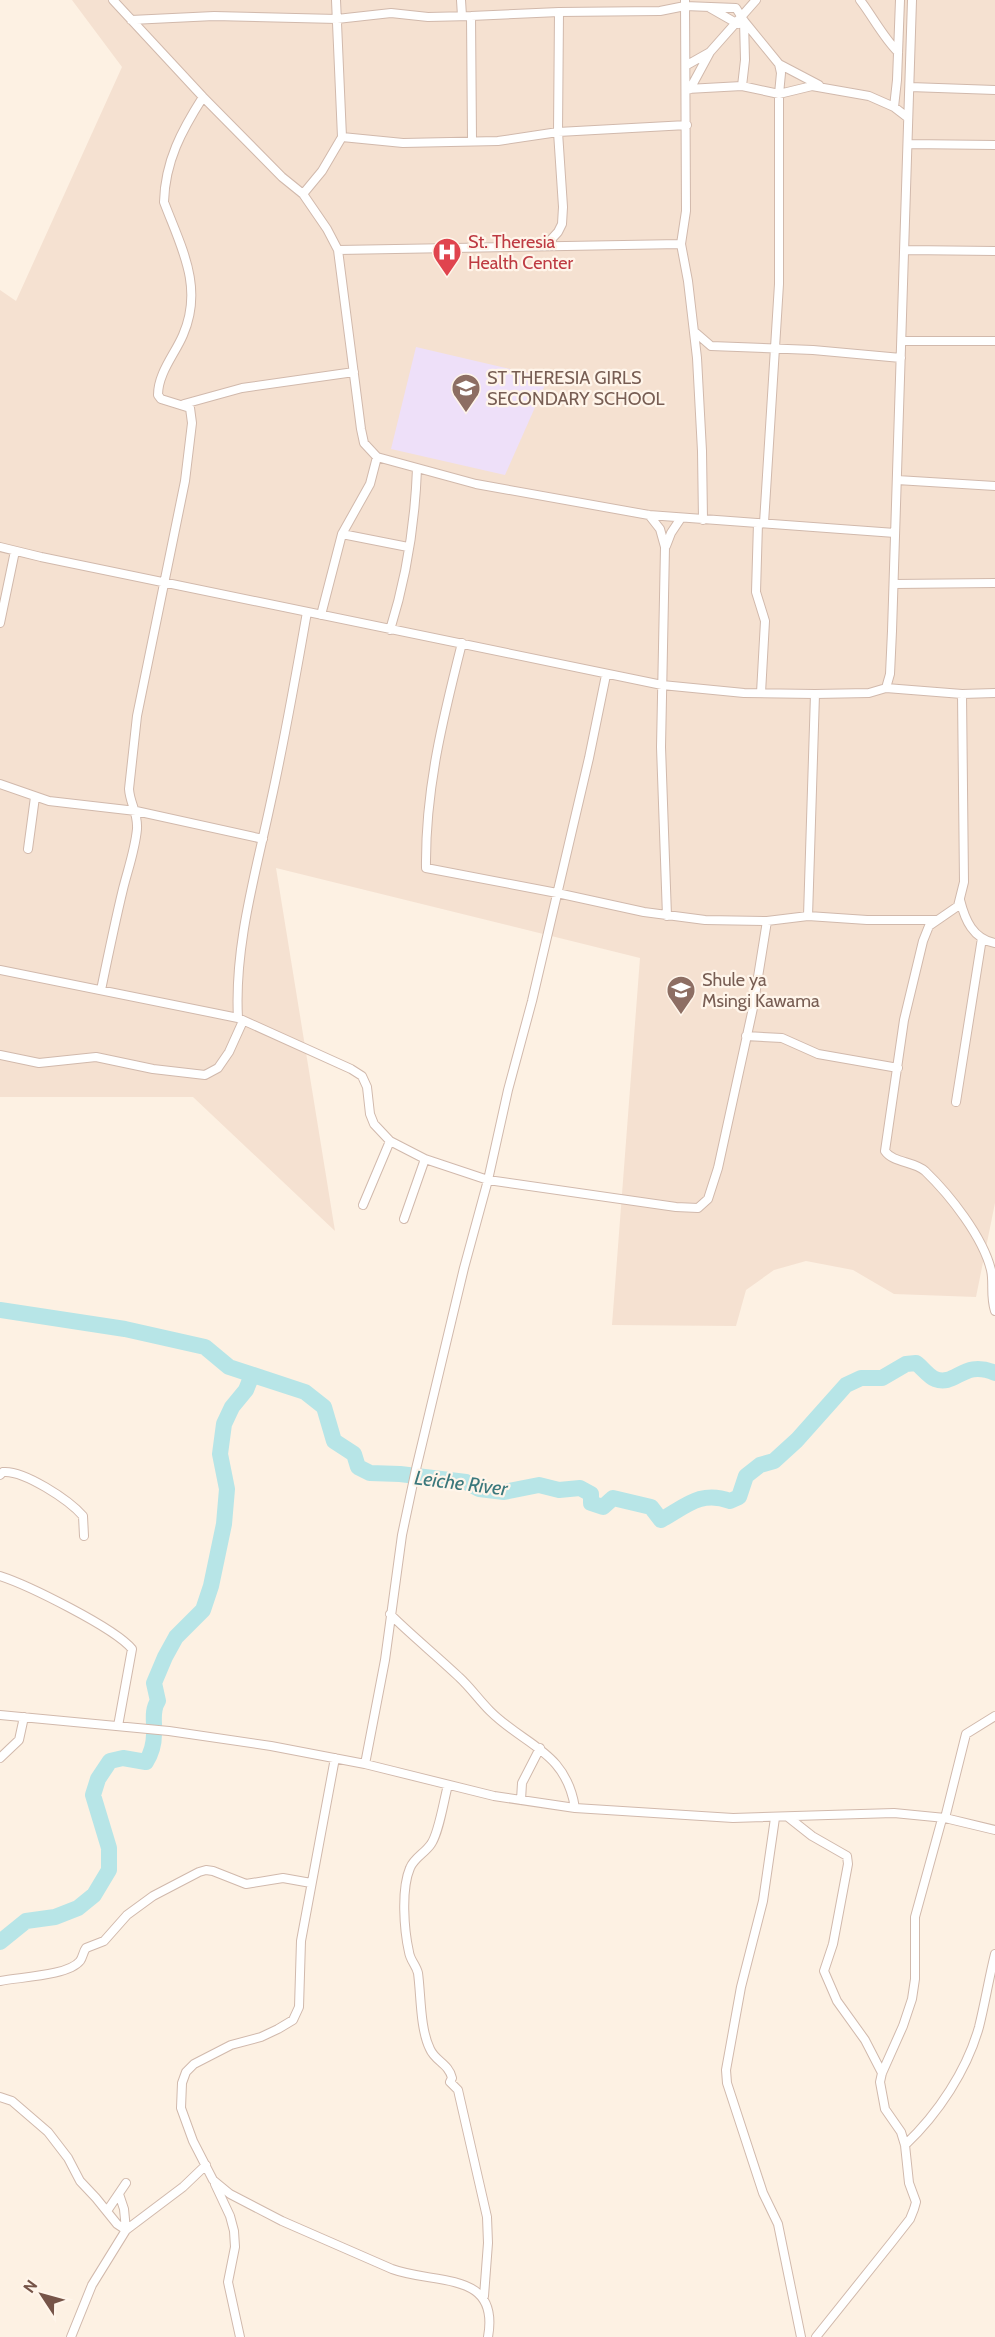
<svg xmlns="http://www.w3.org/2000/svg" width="995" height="2337" font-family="Cabin,sans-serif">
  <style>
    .residential { fill: #f5e1d1 }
    .education { fill: #eee0f9 }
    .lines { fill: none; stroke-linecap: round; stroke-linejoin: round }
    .river { stroke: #b7e5e7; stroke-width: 16 }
    .street-casing { stroke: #d1b9ac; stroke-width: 10 }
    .street { stroke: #fff; stroke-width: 8 }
    .labels { text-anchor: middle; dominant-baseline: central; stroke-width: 4.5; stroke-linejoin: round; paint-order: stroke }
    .health-label { font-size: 18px; fill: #be3a42; stroke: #fff5ea; text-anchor: start }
    .education-label { font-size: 18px; fill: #785e54; stroke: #fff5ea; text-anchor: start }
    .water-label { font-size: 20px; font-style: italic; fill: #3b787c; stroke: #fff5ea }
  </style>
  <rect width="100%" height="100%" fill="#fdf1e3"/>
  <path class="residential" d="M72,0H995V1203L976,1297L894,1294L853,1270L806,1261L774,1270L746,1290L736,1326L612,1325L640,958L276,868L335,1231L193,1097H0V290L16,301L122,67Z"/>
  <path class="education" d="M416,347L548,378L505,475L391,449Z"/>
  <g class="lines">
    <path class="river" d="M0,1310L125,1329L205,1347L229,1367L305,1392L324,1407L334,1441L354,1454L358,1467L370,1473L400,1474L466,1482L479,1489L504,1492L539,1485L559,1490L580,1488L591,1494V1503L603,1507L613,1498L651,1507L661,1520C686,1506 701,1490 730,1501L739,1497L746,1476L760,1465L774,1461L797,1440L846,1385L861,1378H882L906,1364L916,1363C922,1367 928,1376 935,1379C956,1387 963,1359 995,1373
      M0,1942L26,1921L55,1917L78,1908L94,1895L109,1870V1848L93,1795L98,1779L110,1761L123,1758L146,1762C151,1754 154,1744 154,1734C155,1723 151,1711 158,1701L154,1683L165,1657L176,1637L203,1610L211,1586L224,1524L227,1489L220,1454L224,1424L232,1407L246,1390L252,1375"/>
    <g class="street-casing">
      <path id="street" d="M113,0L203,97L282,177L303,194L327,229L338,250L361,429L364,443L377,457L476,484L649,515L895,533
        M461,0L462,16
        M685,0L686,211L681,244L688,281L697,358L702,451L703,520
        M860,0C873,17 883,37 898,52
        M710,8L738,24
        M471,16L472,140
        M131,20L214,16L337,19L391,13L428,17L471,16L559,12L660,11L685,6L736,8L744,21L779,64L781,73L779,94V284L764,523
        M779,64L819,85
        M687,65L710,52
        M742,86L745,60L744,21
        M910,87L995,90
        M687,89L742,86L779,94L812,86L869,96L894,107L907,117
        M690,89L710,52L756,0
        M894,107L897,80L900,0
        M342,137L403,143L498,141L558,132L687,125
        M908,144L995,145
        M303,194L322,171L342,137L336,0
        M546,245L558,232L562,224L563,207L558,132L559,12
        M338,250L681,244
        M906,250L995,251
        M696,333L711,346L813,350L901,358
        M902,341H995
        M184,404L242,388L354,372
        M897,480L995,486
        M649,515L660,529L665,547L661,747L667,916
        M758,523L756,592L765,621L761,693
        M342,534L408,547
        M666,546L671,533L681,518
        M0,547L41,557L662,685L744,693L815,694L869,693L886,688L890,674L892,631L912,0
        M894,584L995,583
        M321,615L342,534L370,484L377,457
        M0,623L15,551
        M390,630C406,579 415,522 417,469
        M462,643C443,718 425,790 426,868L557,893L644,912L705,920L767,921L808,916L867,920H936
        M886,688L962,694L995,693
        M962,694L964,882L958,906L929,926L923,941L904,1020L885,1151C893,1163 914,1161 925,1171C950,1195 983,1237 991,1270C994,1283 990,1295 995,1311
        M0,784L49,801L136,811L263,839
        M28,849L35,797
        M960,900C965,920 973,939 995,943
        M808,916L815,694
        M0,970L238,1018L351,1069L362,1076L367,1087L370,1114L374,1124L390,1141L425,1159L488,1180L676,1207L698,1208L708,1199L718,1168L753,1008L767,921
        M101,990C108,956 115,922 123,889C128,869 135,850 137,829C138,812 130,804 129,789L137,716L185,481L192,423L190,408L161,399L158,395C158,373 175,354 183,335C204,287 181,247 164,202C165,161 182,130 203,97
        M238,1018C234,946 256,872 271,801C285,738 296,675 307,612
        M746,1036L782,1038L818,1054L898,1068
        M0,1055L39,1063L96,1057L153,1069L205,1075L218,1068L229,1052L243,1021
        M956,1102L982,938
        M363,1205L390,1141
        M404,1219L425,1159
        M0,1475L3,1472C24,1470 69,1500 83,1516L84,1536
        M0,1576C28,1585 115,1628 132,1649L118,1726
        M390,1614C412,1636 436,1655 459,1677C470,1687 479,1700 490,1711C525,1746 566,1751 575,1808
        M0,1715L169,1731L271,1746L365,1764L494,1796L575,1808L733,1818L894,1813L945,1818L995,1830
        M0,1758L19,1740L24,1717
        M335,1758L301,1941L299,2007L293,2020L278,2029L261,2037L231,2045L194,2064L186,2072L182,2083L181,2108L193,2141L213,2180L230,2194L282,2221L392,2269C435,2285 500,2270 488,2337
        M365,1764L385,1660L402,1535L416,1469L464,1268L488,1180L508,1090L532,1001L589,758L606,675
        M448,1785C444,1799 439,1833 431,1844C425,1853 414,1858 410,1868C401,1889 404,1930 409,1952C410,1960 416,1965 418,1973C421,1995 420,2029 430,2049C435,2061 449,2064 452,2078L450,2082L458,2090L487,2217L488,2243L484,2296
        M521,1800L522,1783L540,1748
        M788,1817L812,1836L847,1856L848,1864L833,1944L824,1971L837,2001L865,2040L882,2073
        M775,1818L763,1901L741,1987L726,2070L727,2083L763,2193L778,2224L801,2337
        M945,1818L966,1734L995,1716
        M0,1981C19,1977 68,1976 80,1961C83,1957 83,1952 86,1948L104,1941L127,1915L153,1896L199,1872L206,1870L213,1871L246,1884L283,1878L311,1883
        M0,2097L12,2101L48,2132L68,2158L80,2181L96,2198L117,2224L126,2230
        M905,2145C938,2114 967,2070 979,2027C985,2003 989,1978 995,1954
        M215,2184L230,2216L234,2231L235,2247L228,2282L240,2337
        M119,2194L124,2209L126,2230
        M107,2211L126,2183
        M71,2337L92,2285L126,2230L183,2187L206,2165
        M816,2337L892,2242L910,2219L914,2209L916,2202L909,2183L905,2145L901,2132L885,2109L880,2082L882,2073L903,2026L912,1999L915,1979V1917L942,1819"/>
    </g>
    <use href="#street" class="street"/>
  </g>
  <defs>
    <g id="hospital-pin" transform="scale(1.5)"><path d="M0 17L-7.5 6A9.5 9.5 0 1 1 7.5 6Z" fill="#e0444e" stroke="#fff5ea"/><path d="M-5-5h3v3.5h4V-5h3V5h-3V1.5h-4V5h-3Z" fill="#fff"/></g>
    <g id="school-pin" transform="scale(1.5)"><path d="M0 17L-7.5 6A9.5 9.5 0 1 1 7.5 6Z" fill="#8d6e63" stroke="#fff5ea"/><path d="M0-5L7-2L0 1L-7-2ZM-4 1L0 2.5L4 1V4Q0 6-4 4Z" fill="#fff"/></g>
  </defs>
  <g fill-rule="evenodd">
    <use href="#hospital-pin" x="447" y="252"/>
    <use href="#school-pin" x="466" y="388"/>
    <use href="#school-pin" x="681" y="990"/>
  </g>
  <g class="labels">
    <g class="health-label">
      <text x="468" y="242">St. Theresia<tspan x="468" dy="21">Health Center</tspan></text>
    </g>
    <g class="education-label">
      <text x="487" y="378">ST THERESIA GIRLS<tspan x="487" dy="21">SECONDARY SCHOOL</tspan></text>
      <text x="702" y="980">Shule ya<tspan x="702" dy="21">Msingi Kawama</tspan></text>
    </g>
    <g class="water-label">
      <text transform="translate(461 1483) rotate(7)">Leiche River</text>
    </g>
  </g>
  <g transform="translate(42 2295) rotate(306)" stroke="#fff5ea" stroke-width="4.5" paint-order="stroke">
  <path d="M0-4.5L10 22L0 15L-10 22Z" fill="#765448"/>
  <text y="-9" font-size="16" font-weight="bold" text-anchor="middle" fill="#765448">N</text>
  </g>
</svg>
